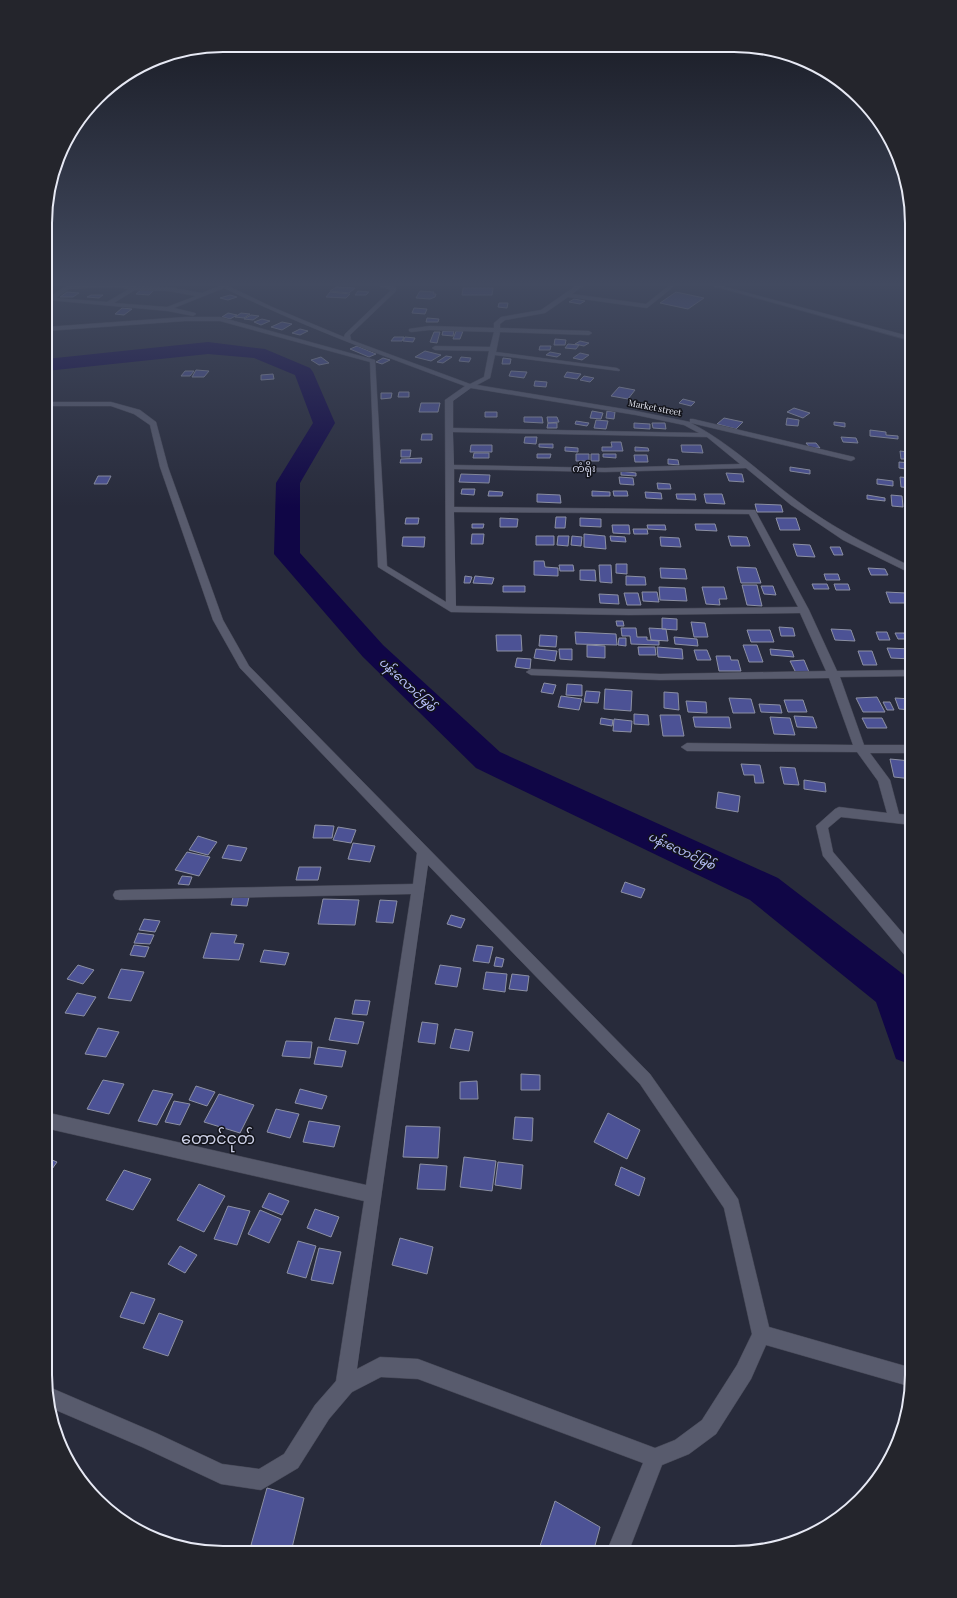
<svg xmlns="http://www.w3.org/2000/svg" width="957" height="1598" font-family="'Playfair Display','Noto Sans Myanmar',serif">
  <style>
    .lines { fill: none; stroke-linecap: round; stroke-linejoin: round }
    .river { fill: #100646; fill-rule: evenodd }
    .building { fill: #4c5295; stroke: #8c90a3 }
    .minor-casing { stroke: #444654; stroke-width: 1 }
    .tertiary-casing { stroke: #444654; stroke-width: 1 }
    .minor { fill: #585b6d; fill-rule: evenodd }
    .tertiary { fill: #585b6d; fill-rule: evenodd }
    .labels { text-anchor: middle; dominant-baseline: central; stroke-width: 3; stroke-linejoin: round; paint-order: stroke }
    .far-street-label { font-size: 9px; fill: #e7e9f4; stroke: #13141b }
    .far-quarter-label { font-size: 11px; fill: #cdd0e6; stroke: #13141b }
    .water-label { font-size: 12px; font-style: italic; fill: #b8c1fc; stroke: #13141b }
    .near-quarter-label { font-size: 16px; fill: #cdd0e6; stroke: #13141b }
    .rim { fill: none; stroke: #e7e9f4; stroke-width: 2 }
  </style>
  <rect width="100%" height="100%" fill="#282b3b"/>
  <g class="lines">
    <path class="river" d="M208,342L265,349L310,368L313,372L335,423L300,483V553L383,645L500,752L778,878L908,978L912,986V1065L896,1059L876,1002L750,900L476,768L363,657L274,554L276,483L313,423L295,375L254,358L208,354L46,371V359Z"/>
  </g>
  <path class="building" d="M336,287L355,288L349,293L330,291Z
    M463,288H493L492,295H462Z
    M141,290H154L149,295L136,294Z
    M358,291L369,292L366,295H355Z
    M420,291L434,292L433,294H436L435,297L430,299L416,298Z
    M67,292L79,293L73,297H60Z
    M330,292L350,294L346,298L326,297Z
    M676,292L704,298L688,309L660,303Z
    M91,295H103L99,298L87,297Z
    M230,295L237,297L228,300L220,298Z
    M574,299L585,301L580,304L569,302Z
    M499,303H508L507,308L498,307Z
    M122,308L132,309L124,315L115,314Z
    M414,308L427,309L425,314L412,313Z
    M228,313L237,315L230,319L222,317Z
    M241,313L250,314L244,318L235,317Z
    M251,315L259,316L253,320L244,319Z
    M427,318L439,319L438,322H426Z
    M262,319L270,321L261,325L254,322Z
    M282,322L292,324L282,330L271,327Z
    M300,329L308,331L300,335L292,333Z
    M443,331H454L453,336L442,335Z
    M456,331H463L460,339H453Z
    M434,332H440L437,343L430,342Z
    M394,337H404L402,341H391Z
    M405,337L415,338L413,342L403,341Z
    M555,339L566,340L565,345H554Z
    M580,341L589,343L584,346L575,344Z
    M568,344L579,345L576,349L565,348Z
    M357,346L376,354L369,357L350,349Z
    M540,346H551L550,350H539Z
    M425,351L441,355L431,361L415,357Z
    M550,352L561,354L557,357L546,355Z
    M580,353L589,355L582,360L573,358Z
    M446,356L452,357L443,363L437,362Z
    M321,357L329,363L319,365L311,360Z
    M461,357L471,358L469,362L459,361Z
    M383,358L390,360L382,364L376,362Z
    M503,358L511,359L510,364H502Z
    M196,370L209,371L204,377H192Z
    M185,371H194L190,376H181Z
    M511,371L527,372L524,378L509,376Z
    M567,372L581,374L577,379L564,377Z
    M273,374L274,379L261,380V375Z
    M584,376L594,378L590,382L580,380Z
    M535,381L547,382L546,387L534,386Z
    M619,387L635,390L628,399L611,396Z
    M399,392H409V397H398Z
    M381,393H392L391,398L381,399Z
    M683,399L695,402L691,406L679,403Z
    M421,403H440L438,412H419Z
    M794,408L810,413L803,418L787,412Z
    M592,411L603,413L601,419L590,418Z
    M607,411L615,412L614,419L606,418Z
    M485,412H497V417H485Z
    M524,417H542L543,423L524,422Z
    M547,417H557L559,422L548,423Z
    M724,418L743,422L736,429L717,424Z
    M787,418L799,420L798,426L786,425Z
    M596,420L608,421L606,429L594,428Z
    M576,421L589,423L587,426L575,424Z
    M834,422L845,423V427L834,425Z
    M548,423H557V428H547Z
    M634,423L650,424V429L634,428Z
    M652,423H665L666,429L653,428Z
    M870,430L886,432V435L898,436V439L870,436Z
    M422,434H432V440H421Z
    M525,437H537L536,444L524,443Z
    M841,437L856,438L858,443L843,442Z
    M611,442H621L623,451H602V447H612Z
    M806,443H816L820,448H810Z
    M539,444H553V448L539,447Z
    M471,445H492V452H470Z
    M681,445H701L703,453L682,452Z
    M565,447L578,448V452L565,451Z
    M635,447L648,448L649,451H635Z
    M401,450H411L410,457H401Z
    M900,451L908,452L909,459H901Z
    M474,453H489V458H473Z
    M537,454H551L550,458H537Z
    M576,454H589V461H576Z
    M591,454H599V461H591Z
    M603,454H616V458L603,457Z
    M634,455H647L648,462H635Z
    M422,458L421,463H400L401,459Z
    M668,459L678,460L679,465L668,464Z
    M899,462L911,463L912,470L899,468Z
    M790,467L810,470V474L790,471Z
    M621,471L636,473V476L621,475Z
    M726,473L742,474L744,482L729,481Z
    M461,474L490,475L489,483L459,482Z
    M98,476H111L107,484H94Z
    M619,477L633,478L634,485L620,484Z
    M900,477L911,478L912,488L901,487Z
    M877,479L893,481V486L877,484Z
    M657,483L670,484L671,489H658Z
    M462,489H475L474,495L461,494Z
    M489,491L503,492L502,496H488Z
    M592,491L610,492V496H592Z
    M613,491H627L628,496H614Z
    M645,492L661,493L662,499L646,498Z
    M537,494L560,495L561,503L537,502Z
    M676,494H695L696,500L677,499Z
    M704,494H722L725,504L706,503Z
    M867,495L885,498V501L867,499Z
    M891,495L902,496L903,507L892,506Z
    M755,504L781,505L783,512H757Z
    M556,517H566L565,528H555Z
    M406,518H419L418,524H405Z
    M500,518L518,519L517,527H500Z
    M580,518L601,519V527L580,526Z
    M776,518H796L800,530H780Z
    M472,524H484L483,528H472Z
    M695,524H715L717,531L696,530Z
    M612,525H629L630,534L613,533Z
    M647,525H665L666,530L648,529Z
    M633,529H647L648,534H634Z
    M472,534H484L483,544H471Z
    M584,534L605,536L606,549L584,547Z
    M536,536H554V545H536Z
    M558,536H569L568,546L557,545Z
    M572,536L582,537L581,546L571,545Z
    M610,536L625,537L626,542L611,541Z
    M728,536L747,537L750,546H731Z
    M403,537H425L424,547L402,546Z
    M660,537L679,538L681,547L661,546Z
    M793,544L810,545L815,557L797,556Z
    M830,547H840L843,555H834Z
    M534,561H544L545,567L558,568V576L534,575Z
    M616,564H627V574L616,573Z
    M559,565H573L574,571H560Z
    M599,565H611L612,583L600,582Z
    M737,567L756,568L761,583H741Z
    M660,568L685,569L687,579L661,578Z
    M868,568L885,569L888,575H871Z
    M580,570H595L596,581L580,580Z
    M824,574H838L840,580H826Z
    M465,576L472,577L470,583H464Z
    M475,576L494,578L492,584L473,583Z
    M626,576L645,577L646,585H626Z
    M812,584H827L829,589H814Z
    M834,584H848L850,590H836Z
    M742,585H757L762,606L747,605Z
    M503,586H525V592H503Z
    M761,586H773L776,595L764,594Z
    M659,587L685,588L687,601L660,600Z
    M702,587H724L727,599H719L720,605L706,604Z
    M642,592H657L659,602L643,601Z
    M886,592L906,593L911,603H890Z
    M624,593H638L641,605H627Z
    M599,594L618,595L619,604L600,603Z
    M662,618L677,619V630L662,629Z
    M616,621H623L624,626H617Z
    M691,622L705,623L708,637H694Z
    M779,627L793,628L795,636H781Z
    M621,628H636L637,637H647V640L659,641V645L631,644L630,636H622Z
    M649,628L666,629L668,641L651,640Z
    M831,629L851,630L855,641L835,640Z
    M747,630H770L774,642H751Z
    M575,632L616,634L617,645L576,644Z
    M876,632H887L890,640H879Z
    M895,633H904L906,639H898Z
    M496,635H521L522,651H497Z
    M540,635L557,636L556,647L539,646Z
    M674,637L697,639L698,646L675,644Z
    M619,638H626V646L618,645Z
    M587,645L605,646V658L587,657Z
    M743,645H757L763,662H749Z
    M638,647H655L656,655H639Z
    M657,647L682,649L683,659L658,657Z
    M887,648L912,649V659L891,658Z
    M536,649L557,651L555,661L534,658Z
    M559,649H572V660L560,659Z
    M770,649L792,651L794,657L771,655Z
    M694,650H707L711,660H697Z
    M858,651H872L877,665H863Z
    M716,656H730L731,660H738L741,671H719Z
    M517,658L531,659L530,669L515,667Z
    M804,660L809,672L796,673L790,661Z
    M544,683L556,685L553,694L541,692Z
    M567,684L582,685V696L566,695Z
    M605,689L632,691L631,711L604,709Z
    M586,691L600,692L598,703L584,702Z
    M664,692L678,693L679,710L664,708Z
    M561,696L582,699L579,710L558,707Z
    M877,697L885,712H863L856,698Z
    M729,698L751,699L755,713H733Z
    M895,698L912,699V710L899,709Z
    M784,700H803L807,712H788Z
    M686,701L706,702L707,713L688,712Z
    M883,702H890L894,710H887Z
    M759,704L780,705L782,713L761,712Z
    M634,714L648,715L649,725L634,724Z
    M660,715H680L684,736H663Z
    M794,716L813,717L817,728L797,727Z
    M693,717H729L731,728L695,727Z
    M770,717L790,718L795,735L774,734Z
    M601,718L613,720L612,726L600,724Z
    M862,718H882L887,728H867Z
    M614,719L632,721L631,732L613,731Z
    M890,759L911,761L912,779L894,777Z
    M741,764L760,765L764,783H755L754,775H744Z
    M780,767L795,768L799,785L784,784Z
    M804,780L825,783L826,792L804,789Z
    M905,786H912V795H907Z
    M718,792L740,796L738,812L716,808Z
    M315,825L334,826L332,838H313Z
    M338,827L356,830L351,843L333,840Z
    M198,836L217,842L208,855L189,850Z
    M353,843L375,846L370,862L348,859Z
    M228,845L247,848L241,861L222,858Z
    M187,852L210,857L199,876L175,870Z
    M299,867H321L318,880H296Z
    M182,876L192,877L189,885L178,884Z
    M625,882L645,889L641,898L621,892Z
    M233,897H249L247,906L231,905Z
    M323,899L359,900L355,925L318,924Z
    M380,900L397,901L393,923L376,922Z
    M451,915L465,919L461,928L447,924Z
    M144,919L160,921L155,932L139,930Z
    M138,933L154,935L150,944L134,943Z
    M211,933L237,935L234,943L244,944L239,960L203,958Z
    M134,945L149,947L145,957L130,955Z
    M477,945L493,947L489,963L473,961Z
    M264,950L289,953L285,965L260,962Z
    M496,957L504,959L502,967L494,966Z
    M78,965L94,970L83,984L67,979Z
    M440,965L461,968L457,987L435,984Z
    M121,969L144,972L131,1001L108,998Z
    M486,972L507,974L505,992L483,989Z
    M512,974L529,976L527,991L509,989Z
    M77,993L96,997L84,1016L65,1013Z
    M355,1000L370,1001L367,1015L352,1014Z
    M335,1018L364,1022L358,1044L329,1040Z
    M422,1022L438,1024L435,1044L418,1042Z
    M98,1028L119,1032L106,1057L85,1054Z
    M455,1029L473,1032L469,1051L450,1048Z
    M286,1041L312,1042L310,1058L282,1056Z
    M318,1047L346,1051L342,1067L314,1064Z
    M521,1074L540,1075V1090H521Z
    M103,1080L124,1084L109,1114L87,1109Z
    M477,1081L478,1099H460V1082Z
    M196,1086L215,1092L207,1106L189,1100Z
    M300,1089L327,1096L322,1109L295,1103Z
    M153,1090L173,1094L157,1125L138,1121Z
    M219,1094L254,1105L240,1133L204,1122Z
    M174,1101L190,1104L180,1125L165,1122Z
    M276,1109L299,1114L290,1138L267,1132Z
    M608,1113L640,1130L627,1159L594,1142Z
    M515,1117L533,1118L532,1141L513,1139Z
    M309,1121L340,1126L334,1147L303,1142Z
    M406,1126L440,1127L438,1158L403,1157Z
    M45,1157L57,1162L45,1179Z
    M464,1157L496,1161L492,1191L460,1187Z
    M498,1162L523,1165L521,1189L495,1185Z
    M420,1164L447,1166L445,1190L417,1189Z
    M621,1167L645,1178L639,1196L615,1185Z
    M124,1170L151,1179L133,1210L106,1200Z
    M199,1184L225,1196L204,1232L177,1220Z
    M269,1193L289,1201L282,1215L262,1207Z
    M228,1206L250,1211L237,1245L214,1239Z
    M315,1209L339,1217L331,1237L307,1228Z
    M260,1210L281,1219L269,1243L248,1234Z
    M400,1238L433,1247L427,1274L392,1265Z
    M298,1241L316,1246L306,1278L287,1273Z
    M180,1246L197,1255L185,1273L168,1264Z
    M319,1248L341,1252L333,1284L311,1280Z
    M131,1292L155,1299L144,1324L120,1317Z
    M159,1313L183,1321L168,1356L143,1348Z
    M267,1488L304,1498L291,1552H278L251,1545Z
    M555,1501L600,1527L593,1553L538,1552Z"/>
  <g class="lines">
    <g class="minor-casing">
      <path id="minor" d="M70,283H77L75,285L115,283L134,286L168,287L202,293L219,286L215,283H222L272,307L344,337L345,334L391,290L371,283L396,287V291L350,335L351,340L470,384L484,377L489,351L435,350L432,348L435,346L490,347L494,332L429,330L411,332L409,331V329L429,326L494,328V323L501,317L541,310L577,285V283H583V286L572,294L646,304L672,283H678L647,308L568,297L545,313L505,320L500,324V328L589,331L592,333L589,335L500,332L496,352L617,368L620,370L619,371L495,355L490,378L477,385L636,411L690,422V419H693L854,457L855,459L851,461L691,423C730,443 761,474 796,500C832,528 872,547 912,567V574L843,540L791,505L746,468L605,472L454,469V507L755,510L809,610L837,671L912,670V676L840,677L864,745H912V753H870L890,780L899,814L912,815V825L841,817L828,828L833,852L912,944V960L907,958L823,856L816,826L835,809L839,807L887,813L878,781L857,752L687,751L681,747L687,743L853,745L829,678L660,680L531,675L526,672L531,669L660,674L826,671L800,613L629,615L451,612L378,567L370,362L220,321H185L46,331V327L185,317H220L375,360L387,566L446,602L445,400L465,386C383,356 302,326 224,288L174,308L195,313L196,314L193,316L168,311L48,300V298ZM115,287L129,289L107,302L56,298L69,289ZM135,290L168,291L196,296L167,307L114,303ZM471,388L636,415L684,425L699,433L453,428V401ZM453,432L707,437L740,464L605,468L454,465ZM454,512L749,514L798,607L629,609L456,606Z
        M46,402H111L140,410L156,422L168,467L223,620L249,666L650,1074L738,1199L769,1327L912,1368V1387L766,1345L751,1379L716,1434L689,1454L662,1465L628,1553H606L643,1463L418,1379L381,1377L352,1392L329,1419L298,1468L261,1490L221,1484L142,1447L51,1408L47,1388L49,1387L156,1433L222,1464L259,1469L284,1454L315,1405L336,1381L364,1201L45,1128V1112L366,1185L411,894L120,900L115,899L113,895L115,891L120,890L413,884L417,853L240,668L213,620L160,467L150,425L134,414L111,406H46ZM428,865L640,1084L724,1208L752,1334L737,1365L702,1420L675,1440L655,1448L418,1359L380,1357L357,1369Z"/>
    </g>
    <g class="tertiary-casing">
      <path id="tertiary" d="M702,283H711L912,337V341Z"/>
    </g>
    <use href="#minor" class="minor"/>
    <use href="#tertiary" class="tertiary"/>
  </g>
  <linearGradient id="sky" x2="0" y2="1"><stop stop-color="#161820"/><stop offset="0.56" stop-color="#424a60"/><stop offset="1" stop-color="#424a60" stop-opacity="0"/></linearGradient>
  <rect width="957" height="507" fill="url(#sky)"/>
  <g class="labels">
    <g class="far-street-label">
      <text transform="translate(655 407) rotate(11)">Market street</text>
    </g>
    <g class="far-quarter-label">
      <text x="584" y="467">ကံရိုး</text>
    </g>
    <g class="water-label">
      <text transform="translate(408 684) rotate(43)">ပန်းလောင်မြစ်</text>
      <text transform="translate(682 850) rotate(25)">ပန်းလောင်မြစ်</text>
    </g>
    <g class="near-quarter-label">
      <text x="218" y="1137">တောင်ငုတ်</text>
    </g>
  </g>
  <path d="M0 0H957V1598H0ZM223 52H734A171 171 0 0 1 905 223V1375A171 171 0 0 1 734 1546H223A171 171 0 0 1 52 1375V223A171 171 0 0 1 223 52Z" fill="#24252c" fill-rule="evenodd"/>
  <path class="rim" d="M223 52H734A171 171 0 0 1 905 223V1375A171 171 0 0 1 734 1546H223A171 171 0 0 1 52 1375V223A171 171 0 0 1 223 52Z"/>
</svg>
